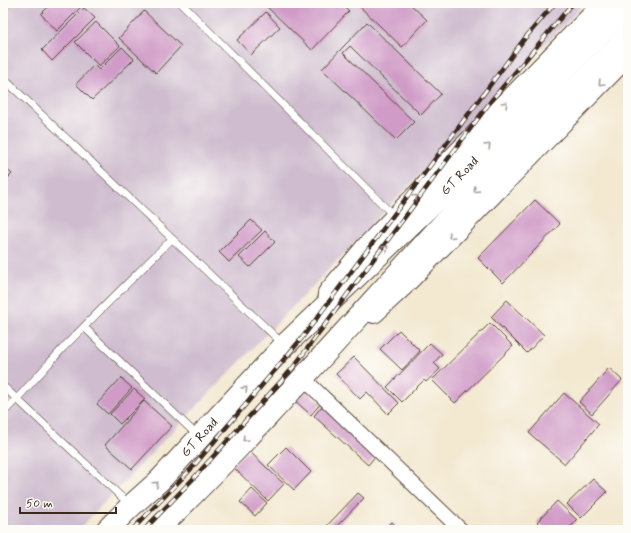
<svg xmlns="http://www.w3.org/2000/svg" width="631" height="533" font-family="Mynerve,sans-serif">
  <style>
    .industrial { fill: #cfbdcf }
    .building { fill: #d09bc7 }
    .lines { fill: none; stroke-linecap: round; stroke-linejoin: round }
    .lane-casing { stroke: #574639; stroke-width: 8 }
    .street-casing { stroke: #574639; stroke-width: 16 }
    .secondary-casing { stroke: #574639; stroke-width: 22 }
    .highway-casing { stroke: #574639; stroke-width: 24 }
    .lane { stroke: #fff; stroke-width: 7 }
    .street { stroke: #fff; stroke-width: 14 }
    .secondary { stroke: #fff; stroke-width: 20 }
    .highway { stroke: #fff; stroke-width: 22 }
    .rail-casing { stroke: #3b2a1e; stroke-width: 4.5 }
    .rail { stroke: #fdfcf7; stroke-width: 3; stroke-dasharray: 9; stroke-linecap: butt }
    .oneway { stroke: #a79f9a }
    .labels { text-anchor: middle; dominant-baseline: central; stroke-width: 3; stroke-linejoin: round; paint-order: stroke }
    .street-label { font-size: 13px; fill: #3b2a1e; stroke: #fdfcf7 }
  </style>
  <rect width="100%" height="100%" fill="#fdfcf7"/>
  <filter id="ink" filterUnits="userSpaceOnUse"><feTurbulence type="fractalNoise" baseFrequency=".025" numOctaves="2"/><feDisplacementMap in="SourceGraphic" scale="8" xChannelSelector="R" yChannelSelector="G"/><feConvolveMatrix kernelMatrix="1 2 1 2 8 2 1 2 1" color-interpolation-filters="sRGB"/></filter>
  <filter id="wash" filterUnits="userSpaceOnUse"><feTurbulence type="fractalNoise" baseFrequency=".012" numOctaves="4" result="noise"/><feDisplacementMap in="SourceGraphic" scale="16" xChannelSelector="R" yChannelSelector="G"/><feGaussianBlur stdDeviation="0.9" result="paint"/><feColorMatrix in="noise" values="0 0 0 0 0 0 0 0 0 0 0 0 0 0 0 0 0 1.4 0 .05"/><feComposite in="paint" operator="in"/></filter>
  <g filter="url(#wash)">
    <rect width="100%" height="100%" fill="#f3e8d0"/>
    <path class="industrial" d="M3,3H585L78,530H3Z"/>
    <g id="blocks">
      <path class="building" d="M3,3H12L3,12Z
        M52,3H80L82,6L57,31L41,14Z
        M263,3H341L349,11L312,50Z
        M356,3H409L427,20L402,47Z
        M84,8L95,18L52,61L42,50Z
        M144,11L181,46L156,73L119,38Z
        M266,12L280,27L251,55L237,40Z
        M96,22L120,46L99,66L75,42Z
        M367,22L441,94L421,115L350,46L343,53L414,122L396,140L322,69Z
        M122,47L134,59L92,100L76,84L94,65L99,70Z
        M3,166L12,174L3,183Z
        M535,200L560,224L503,283L478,258Z
        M251,220L262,230L229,262L219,252Z
        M265,231L275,242L250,267L239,257Z
        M507,300L544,335L527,353L491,317Z
        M490,323L513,346L455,403L432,380Z
        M399,330L420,351L402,370L380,349Z
        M430,343L442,354L434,363L440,369L426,382L424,380L402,402L387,387Z
        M354,357L399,403L388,414L367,392L360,399L336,374Z
        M609,368L622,380L592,414L579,402Z
        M121,378L132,388L108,414L97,404Z
        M303,388L321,403L311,415L293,399Z
        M134,389L145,399L120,424L110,414Z
        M564,393L599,424L565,464L529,433Z
        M144,401L172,426L132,469L105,445Z
        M323,405L377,454L368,465L314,416Z
        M286,447L311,472L294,490L268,465Z
        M248,450L284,484L268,501L232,466Z
        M593,479L607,492L581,518L567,504Z
        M252,489L267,503L255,516L240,502Z
        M358,493L364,498L333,530H323Z
        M557,501L577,520L568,530H546L537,522Z
        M392,522L399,530H384Z"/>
    </g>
  </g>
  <g filter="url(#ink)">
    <use href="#blocks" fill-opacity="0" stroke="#574639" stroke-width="1"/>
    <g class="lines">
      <g class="lane-casing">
        <path id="lane" d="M181,3L395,217
          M3,78L283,344
          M84,327L198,436
          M3,386L130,505
          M3,413C24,392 43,370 63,348C99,311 136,275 172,239"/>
      </g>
      <g class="street-casing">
        <path id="street" d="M303,378L461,530"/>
      </g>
      <g class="secondary-casing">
        <path id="secondary" d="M328,293L366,247L604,3
          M374,313L401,288L628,55"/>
      </g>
      <g class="highway-casing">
        <g id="highway">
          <path id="s1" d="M107,530L131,506L160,480L284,346L443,193L530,103L628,6"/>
          <path d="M157,530C261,428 356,318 454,212C510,151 570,95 628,36"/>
        </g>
      </g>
      <use href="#lane" class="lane"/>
      <use href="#street" class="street"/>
      <use href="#secondary" class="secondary"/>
      <use href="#highway" class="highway"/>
      <g class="rail-casing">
        <path id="rail" d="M132,530L191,469L302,338L525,38L555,3
          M144,530L192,480L292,369L491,101L573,3"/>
      </g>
      <use href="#rail" class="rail"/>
    </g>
    <defs><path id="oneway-chevron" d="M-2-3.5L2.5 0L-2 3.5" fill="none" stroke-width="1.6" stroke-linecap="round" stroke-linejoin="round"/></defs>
    <g class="oneway">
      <use href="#oneway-chevron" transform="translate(601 83) rotate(134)"/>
      <use href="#oneway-chevron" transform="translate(505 104) rotate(-46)"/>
      <use href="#oneway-chevron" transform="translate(488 146) rotate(-46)"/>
      <use href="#oneway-chevron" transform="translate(476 190) rotate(134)"/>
      <use href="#oneway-chevron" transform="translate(415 197) rotate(-46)"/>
      <use href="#oneway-chevron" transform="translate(451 236) rotate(134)"/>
      <use href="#oneway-chevron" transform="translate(386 248) rotate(-44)"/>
      <use href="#oneway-chevron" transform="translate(245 389) rotate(-47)"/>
      <use href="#oneway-chevron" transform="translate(245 439) rotate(134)"/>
      <use href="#oneway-chevron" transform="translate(156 484) rotate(-42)"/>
    </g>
  </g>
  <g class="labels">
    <g class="street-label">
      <text stroke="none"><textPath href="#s1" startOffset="500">GT Road</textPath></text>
      <text stroke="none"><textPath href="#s1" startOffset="131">GT Road</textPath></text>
    </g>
  </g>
  <rect width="631" height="533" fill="none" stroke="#fdfcf7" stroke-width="16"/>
  <path d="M20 507v6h96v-6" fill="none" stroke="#3b2a1e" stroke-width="2"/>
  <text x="26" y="507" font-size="12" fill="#3b2a1e" stroke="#fdfcf7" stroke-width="3" paint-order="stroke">50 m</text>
</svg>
